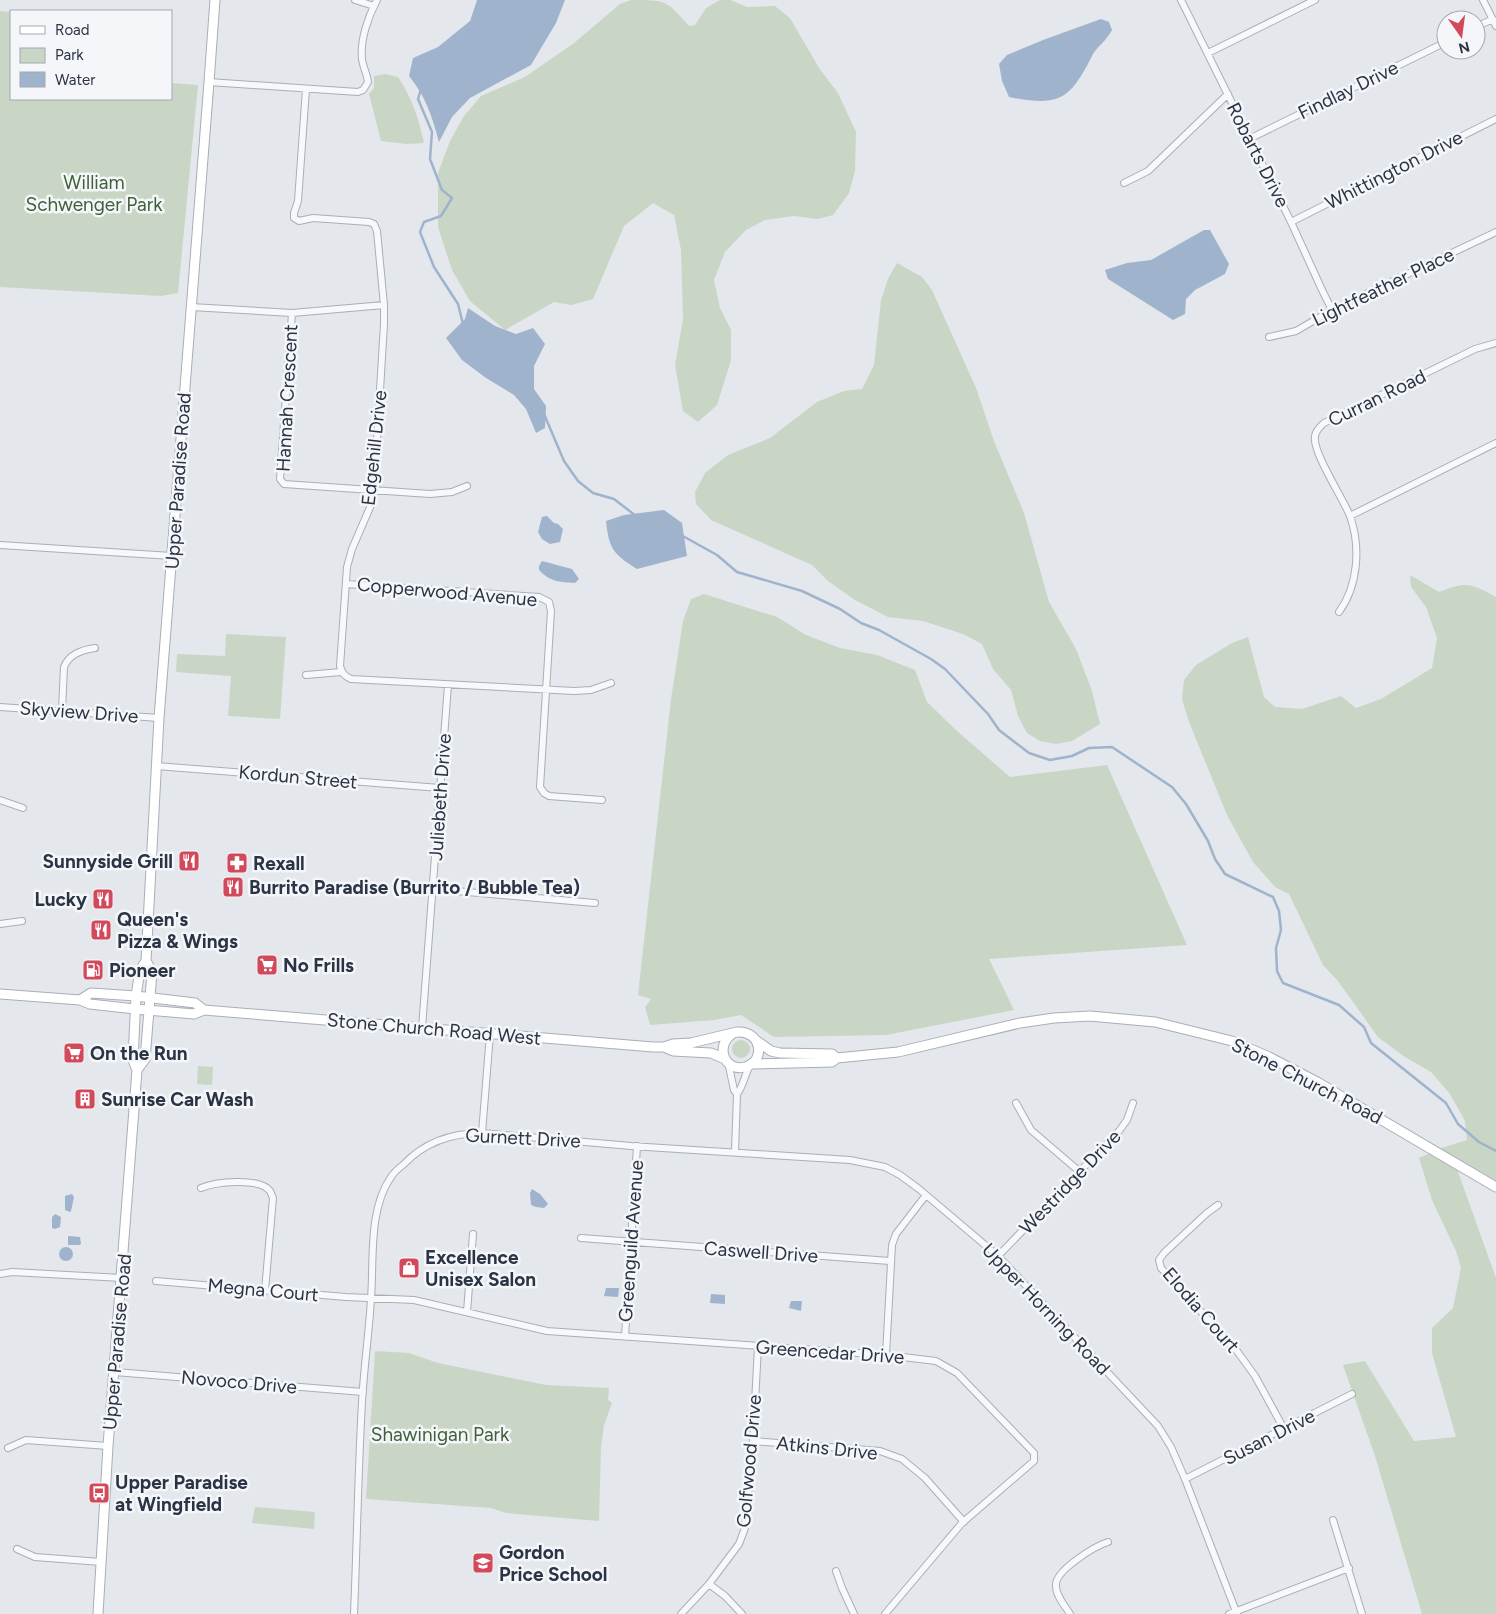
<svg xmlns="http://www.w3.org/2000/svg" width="1496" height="1614" font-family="Figtree,sans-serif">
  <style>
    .green { fill: #c9d6c5 }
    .water { fill: #9fb4cc }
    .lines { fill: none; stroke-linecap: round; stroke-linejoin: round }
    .stream { stroke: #9fb4cc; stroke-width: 2.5 }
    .street-casing { stroke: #a9aeb7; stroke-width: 8 }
    .secondary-casing { stroke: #a9aeb7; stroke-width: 11 }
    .street { stroke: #f7f8fa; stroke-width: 6 }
    .secondary { stroke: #fff; stroke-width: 9 }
    .labels { text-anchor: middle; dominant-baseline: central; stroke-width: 5; stroke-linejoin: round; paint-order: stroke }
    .street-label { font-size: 19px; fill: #2b3445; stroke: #f4f6f9 }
    .park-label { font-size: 19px; fill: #3f6138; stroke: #f4f6f9 }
    .poi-label { font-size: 19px; font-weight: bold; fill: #2b3445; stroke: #f4f6f9; text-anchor: start }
  </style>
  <rect width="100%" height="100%" fill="#e4e7ec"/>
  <path class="green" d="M631,0C667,0 666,0 689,26L695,25L706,8L720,0H730L747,7L775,6L790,18L819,68L838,93L856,132L855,171L849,193L833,215L818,219L794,216L765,220L746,230L725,252L714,280L720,308L731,330V360L717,405L698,422L683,411L675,365L683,319L681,250L674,215L653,203L624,226L593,299L571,305L554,302L505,330L470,301L452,270L438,227V173L450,141L464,116L481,96L525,77L574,43L620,4Z
    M0,11L11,12V99H171V83L198,85L178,293L161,296L0,287Z
    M385,74L398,77C412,98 419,119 424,143L407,144L381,141L369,94L374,88V76Z
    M897,263L922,277L932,290L976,388L994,441L1024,513L1049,602L1076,649L1092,691L1100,724L1072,741L1056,744L1040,741L1027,733L1018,716L1011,690L993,669L982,644L963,634L923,621L888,617L855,600L828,581L812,565L711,520L696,504L695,492L705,473L728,455L770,438L817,402L844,391L862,389L874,365L881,300L888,279Z
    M1410,575L1439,592C1467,581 1470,583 1496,597V1180L1452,1155L1496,1278V1614H1422L1375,1456L1343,1365L1365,1361L1414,1441L1456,1437L1432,1353V1328L1453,1308L1461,1268L1456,1251L1432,1200L1419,1158L1442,1148L1467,1140L1465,1121L1450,1094L1431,1072L1405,1057L1378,1037L1338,981L1323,965L1289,894L1275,887L1253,862L1227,815L1189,722L1182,699L1184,680L1196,665L1232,643L1248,637L1264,697L1275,707L1302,709L1341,696L1356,708L1381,699L1432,668L1437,638L1426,607L1411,587Z
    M704,594L777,617L806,635L840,648L877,655L915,670L927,702L957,731L1010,777L1107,765L1187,945L989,959L1014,1010L886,1035L774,1037L741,1015L714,1020L650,1025L645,1007L651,999L638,995L671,699L683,621L691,599Z
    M226,634L286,637L280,719L228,716L231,676L176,672L177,654L225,656Z
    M732 1049a9 9 0 1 1 18 0a9 9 0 1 1-18 0Z
    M198,1066L213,1067L212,1085L197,1084Z
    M375,1351L409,1353L438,1363L546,1385L609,1388L608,1400L612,1403L604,1425L601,1447L599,1521L506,1513L491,1508L366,1499Z
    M255,1507L315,1512L314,1529L252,1523Z"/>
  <path class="water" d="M477,0H565L556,23L531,65L470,98L452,117L439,142C432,116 426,97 409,76L413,58L438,47L470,21Z
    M1101,19L1109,22L1112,30C1107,40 1098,46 1093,54C1070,100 1060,107 1009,97L1002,81L999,64L1007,55L1043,40Z
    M1204,230H1210L1229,264L1225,274L1195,290L1186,299L1185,314L1173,320L1108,279L1105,270L1127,263L1151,260Z
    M468,308L495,326L516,334L533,328L545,344L534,366V389L546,406L545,428L536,433L526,409L514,395L486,378L462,360L446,338L465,319Z
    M664,510L682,523L687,556L637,569C613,554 609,549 606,521L624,515Z
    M547,516L554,523L558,524L563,529L560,542L550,544L542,539L538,532L542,517Z
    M542,561L572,569L579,579L575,583C560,582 550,582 539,570V566Z
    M532,1189L540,1194L548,1204L544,1208L536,1207L531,1205L530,1193Z
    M72,1194L74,1197L71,1211L70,1212L65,1210V1196Z
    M55,1214L61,1217L60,1227L55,1229L52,1228V1217Z
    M68,1236L80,1237L81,1244L79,1245H68Z
    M59 1254a7 7 0 1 1 14 0a7 7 0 1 1-14 0Z
    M606,1288H619L618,1297L604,1296Z
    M711,1294L725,1295V1304L710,1303Z
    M791,1301H802L801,1311L789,1308Z"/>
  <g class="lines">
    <path class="stream" d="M421,89L418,99L432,132L430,159L442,190L452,198L441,216L424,222L420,232L434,267L458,304L463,324
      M544,414L564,461L578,481L593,493L614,499L636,516
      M681,535L717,555L737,572L802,591L840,609L861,623L879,630L931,659L945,669L988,714L999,730L1029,753L1050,760L1072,756L1089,748L1112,747L1172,787L1186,804L1208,841L1215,859L1225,874L1273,897L1279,911L1281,930L1276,948L1277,971L1283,983L1339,1005L1364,1027L1371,1043L1446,1103L1458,1124L1479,1142L1496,1151"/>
    <g class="street-casing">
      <path id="street" d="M355,0L374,6
        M1181,0L1291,222L1323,292L1332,310
        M1483,0L1496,26
        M1476,27L1493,19
        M1208,53L1315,0
        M209,82L358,92L363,90L368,82C367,74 363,67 362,59C360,40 368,17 377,0
        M306,89L298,201L294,213V218L299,221L313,218L369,222L374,224L377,231L384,305V324L375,472L371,505L352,549L347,567L340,666C342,673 344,676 351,679L574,691L591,690L611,683
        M1249,139L1446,42
        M1124,183L1148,171L1228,94
        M1291,222L1496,119
        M191,307L292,313L384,305
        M292,313L280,479L284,484L430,494L452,492L467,486
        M1269,337L1296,331L1332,310L1496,232
        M1350,516L1496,443
        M0,545L172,556
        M346,584L539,597L549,602L551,611L540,787L544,793L549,796L602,800
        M1339,612C1358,586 1361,547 1350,516C1343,498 1312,452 1315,436C1316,430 1320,427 1324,423L1475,349L1496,343
        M306,675L341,672
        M0,707L159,718
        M62,710L64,667C69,654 82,650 95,648
        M156,766L440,788
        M0,800L23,808
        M433,889L595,903
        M0,924L22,921
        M422,1028L448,685
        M728,1062L734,1090L737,1094L735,1151
        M737,1094C743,1087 745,1074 750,1065
        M1016,1103L1031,1130L1080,1172
        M482,1133L490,1034
        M201,1188C215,1182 259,1177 270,1191C271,1193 272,1196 273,1198L265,1291
        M1218,1205L1207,1213L1164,1253L1159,1260L1161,1268L1237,1351L1255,1376L1284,1429
        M581,1238L890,1261
        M998,1256L1119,1131L1127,1120L1133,1103
        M0,1274L12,1272L122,1278
        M156,1281L346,1297L414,1300L547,1331L886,1355L936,1361L957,1373L1034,1453V1461L962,1523L885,1614
        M467,1312L473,1234
        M625,1337L637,1146
        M886,1355L892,1245L896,1234L926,1195
        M115,1372L363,1392
        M753,1441L880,1451L902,1459L925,1478L964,1522
        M8,1448L26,1440L108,1446
        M1185,1479L1352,1394
        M1333,1520L1362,1614
        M17,1549L35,1557L101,1562
        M836,1571L842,1588L854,1614
        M709,1584L725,1596L742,1614
        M354,1614C357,1543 358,1472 362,1402C364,1367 369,1333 371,1299C374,1261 368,1210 391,1177C394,1172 399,1168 404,1164C426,1141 452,1133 482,1133L631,1146L850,1160L885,1167L900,1175L919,1189L998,1256L1158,1426L1171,1447L1185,1479L1237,1614
        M681,1614L709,1584L739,1544L745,1528L753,1441L758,1346
        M1070,1614C1065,1606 1056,1596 1056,1586C1054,1571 1095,1546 1108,1542
        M1229,1614L1349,1568"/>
    </g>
    <g class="secondary-casing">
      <path id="secondary" d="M0,994L80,1000L90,1004L135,1009L194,1014L204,1010L653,1047H664L673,1044L691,1043L737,1032C761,1030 767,1061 745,1067C724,1072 715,1046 732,1034
        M80,1000L91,993L136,996L195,1003L204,1010
        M757,1041L771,1051L780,1053L832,1054L837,1058
        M664,1047L673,1051L711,1053L725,1059
        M751,1064L832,1062L837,1058L898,1052L1020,1023L1054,1018L1090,1016L1155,1022L1232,1041L1269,1057L1317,1082L1496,1187
        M137,1070L145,1059L149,1010L152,972L146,961
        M98,1614L108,1446L137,1070L133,1060L136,996L140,970L146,961L159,718L209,82L215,0"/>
    </g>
    <use href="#street" class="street"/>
    <use href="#secondary" class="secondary"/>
  </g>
  <defs>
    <g id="restaurant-square" transform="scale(1.125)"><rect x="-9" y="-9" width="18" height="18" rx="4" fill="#d1495b" stroke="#f4f6f9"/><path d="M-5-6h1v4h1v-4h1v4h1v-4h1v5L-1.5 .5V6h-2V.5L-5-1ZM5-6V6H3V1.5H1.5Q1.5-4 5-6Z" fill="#fff"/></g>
    <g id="pharmacy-square" transform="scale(1.125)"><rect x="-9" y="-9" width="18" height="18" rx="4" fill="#d1495b" stroke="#f4f6f9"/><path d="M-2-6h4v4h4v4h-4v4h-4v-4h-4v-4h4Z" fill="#fff"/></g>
    <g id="supermarket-square" transform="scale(1.125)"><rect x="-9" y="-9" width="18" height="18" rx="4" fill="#d1495b" stroke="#f4f6f9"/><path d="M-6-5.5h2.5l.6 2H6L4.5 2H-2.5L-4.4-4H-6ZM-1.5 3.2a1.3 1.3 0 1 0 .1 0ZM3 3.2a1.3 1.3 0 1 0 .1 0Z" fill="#fff"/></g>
    <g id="fuel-square" transform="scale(1.125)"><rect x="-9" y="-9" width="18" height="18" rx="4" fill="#d1495b" stroke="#f4f6f9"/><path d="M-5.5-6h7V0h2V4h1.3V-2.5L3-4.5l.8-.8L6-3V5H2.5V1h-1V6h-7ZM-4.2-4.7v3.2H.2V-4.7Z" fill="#fff"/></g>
    <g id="building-square" transform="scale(1.125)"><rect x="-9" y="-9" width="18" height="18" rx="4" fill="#d1495b" stroke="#f4f6f9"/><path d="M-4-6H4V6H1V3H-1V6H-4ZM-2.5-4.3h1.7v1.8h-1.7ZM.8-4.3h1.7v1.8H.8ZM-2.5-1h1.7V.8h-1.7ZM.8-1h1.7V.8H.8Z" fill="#fff"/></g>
    <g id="shop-square" transform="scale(1.125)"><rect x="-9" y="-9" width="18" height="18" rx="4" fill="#d1495b" stroke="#f4f6f9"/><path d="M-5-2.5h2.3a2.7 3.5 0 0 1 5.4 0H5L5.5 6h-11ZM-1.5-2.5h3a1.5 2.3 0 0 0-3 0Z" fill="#fff"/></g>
    <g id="bus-square" transform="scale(1.125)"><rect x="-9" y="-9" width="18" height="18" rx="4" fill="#d1495b" stroke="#f4f6f9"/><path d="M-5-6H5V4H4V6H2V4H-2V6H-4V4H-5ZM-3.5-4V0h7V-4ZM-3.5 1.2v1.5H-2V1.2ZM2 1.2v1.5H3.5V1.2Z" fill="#fff"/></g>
    <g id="school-square" transform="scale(1.125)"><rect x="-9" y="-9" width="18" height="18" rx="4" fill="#d1495b" stroke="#f4f6f9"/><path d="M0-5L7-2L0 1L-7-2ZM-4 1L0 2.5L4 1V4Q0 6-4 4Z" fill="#fff"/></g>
  </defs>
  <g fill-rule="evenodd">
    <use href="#restaurant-square" x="189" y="861"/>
    <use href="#pharmacy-square" x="237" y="863"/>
    <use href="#restaurant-square" x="233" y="887"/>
    <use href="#restaurant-square" x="103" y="899"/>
    <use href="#restaurant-square" x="101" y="930"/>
    <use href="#supermarket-square" x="267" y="965"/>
    <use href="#fuel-square" x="93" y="970"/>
    <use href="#supermarket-square" x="74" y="1053"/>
    <use href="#building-square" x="85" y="1099"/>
    <use href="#shop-square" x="409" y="1268"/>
    <use href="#bus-square" x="99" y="1493"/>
    <use href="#school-square" x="483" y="1563"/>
  </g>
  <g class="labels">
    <g class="street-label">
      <text transform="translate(1348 90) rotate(-26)">Findlay Drive</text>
      <text transform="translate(1258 155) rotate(63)">Robarts Drive</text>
      <text transform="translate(1394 170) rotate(-27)">Whittington Drive</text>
      <text transform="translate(1383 287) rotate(-26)">Lightfeather Place</text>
      <text transform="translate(287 398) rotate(-87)">Hannah Crescent</text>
      <text transform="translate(1377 398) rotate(-26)">Curran Road</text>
      <text transform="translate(374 448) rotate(-84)">Edgehill Drive</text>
      <text transform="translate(178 481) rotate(-86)">Upper Paradise Road</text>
      <text transform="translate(447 592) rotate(5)">Copperwood Avenue</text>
      <text transform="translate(79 712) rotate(4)">Skyview Drive</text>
      <text transform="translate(298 777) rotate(5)">Kordun Street</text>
      <text transform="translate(440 797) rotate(-86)">Juliebeth Drive</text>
      <text transform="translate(434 1029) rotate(5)">Stone Church Road West</text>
      <text transform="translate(1307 1081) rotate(27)">Stone Church Road</text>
      <text transform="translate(523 1138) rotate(3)">Gurnett Drive</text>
      <text transform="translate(1070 1182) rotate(-46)">Westridge Drive</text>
      <text transform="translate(631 1241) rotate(-86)">Greenguild Avenue</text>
      <text transform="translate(761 1252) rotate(4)">Caswell Drive</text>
      <text transform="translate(263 1290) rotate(5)">Megna Court</text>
      <text transform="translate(1046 1309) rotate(46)">Upper Horning Road</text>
      <text transform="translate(1201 1310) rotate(49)">Elodia Court</text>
      <text transform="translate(117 1342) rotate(-85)">Upper Paradise Road</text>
      <text transform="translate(830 1352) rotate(4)">Greencedar Drive</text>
      <text transform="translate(239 1382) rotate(5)">Novoco Drive</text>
      <text transform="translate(1269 1437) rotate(-27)">Susan Drive</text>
      <text transform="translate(827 1448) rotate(6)">Atkins Drive</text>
      <text transform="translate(749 1461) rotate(-85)">Golfwood Drive</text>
    </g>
    <g class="park-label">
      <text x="94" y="182">William<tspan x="94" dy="22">Schwenger Park</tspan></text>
      <text x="440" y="1434">Shawinigan Park</text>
    </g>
    <g class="poi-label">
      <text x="173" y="861" text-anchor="end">Sunnyside Grill</text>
      <text x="253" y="863">Rexall</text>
      <text x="249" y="887">Burrito Paradise (Burrito / Bubble Tea)</text>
      <text x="87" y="899" text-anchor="end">Lucky</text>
      <text x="117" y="919">Queen's<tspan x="117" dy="22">Pizza &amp; Wings</tspan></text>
      <text x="283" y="965">No Frills</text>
      <text x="109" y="970">Pioneer</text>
      <text x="90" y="1053">On the Run</text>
      <text x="101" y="1099">Sunrise Car Wash</text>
      <text x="425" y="1257">Excellence<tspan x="425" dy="22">Unisex Salon</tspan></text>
      <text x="115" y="1482">Upper Paradise<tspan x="115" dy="22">at Wingfield</tspan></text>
      <text x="499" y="1552">Gordon<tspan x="499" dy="22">Price School</tspan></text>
    </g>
  </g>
  <rect x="10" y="10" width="162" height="90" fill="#f4f6f9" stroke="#a4a8b1"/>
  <rect x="20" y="26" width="25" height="8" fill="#ffffff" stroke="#a4a8b1"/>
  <text x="55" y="35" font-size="15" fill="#2b3445">Road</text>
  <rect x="20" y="48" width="25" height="15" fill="#c9d6c5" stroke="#a4a8b1"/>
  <text x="55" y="60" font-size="15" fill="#2b3445">Park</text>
  <rect x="20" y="72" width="25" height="15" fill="#9fb4cc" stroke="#a4a8b1"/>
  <text x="55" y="85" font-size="15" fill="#2b3445">Water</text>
  <g transform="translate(1461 35) rotate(166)"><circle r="24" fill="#f4f6f9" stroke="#a4a8b1"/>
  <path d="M0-4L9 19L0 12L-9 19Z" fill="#d1495b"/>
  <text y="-8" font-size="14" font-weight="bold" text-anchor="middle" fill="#2b3445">N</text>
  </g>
</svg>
